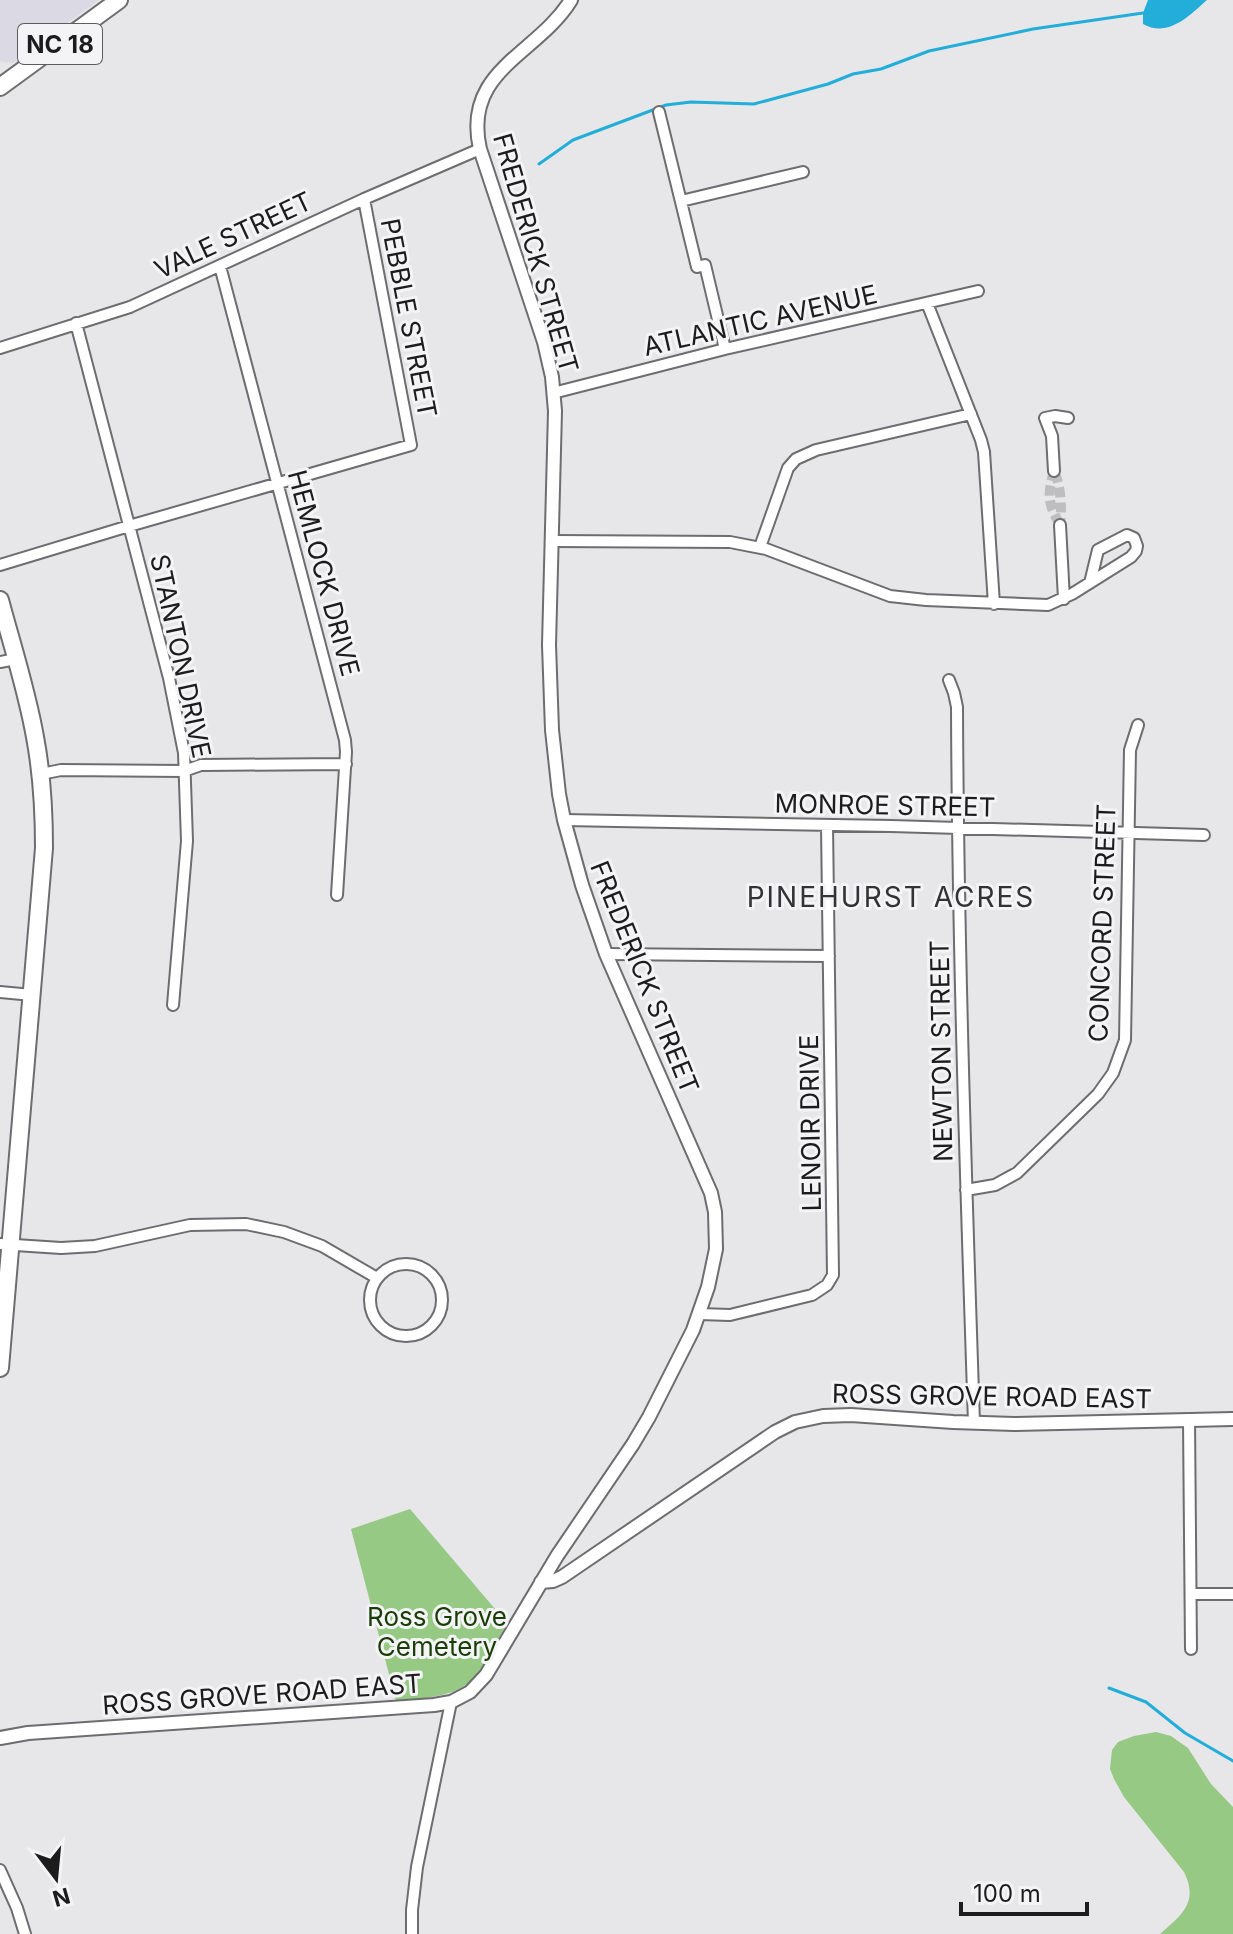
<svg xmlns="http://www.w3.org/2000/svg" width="1233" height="1934" font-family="Inter,sans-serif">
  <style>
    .built { fill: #dad9e4 }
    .green { fill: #96c984 }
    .water { fill: #22aed8 }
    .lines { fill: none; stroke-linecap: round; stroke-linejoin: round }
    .stream { stroke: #22aed8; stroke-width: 3 }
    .minor-tunnel { stroke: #bebec1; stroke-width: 10; stroke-dasharray: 10 5; stroke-linecap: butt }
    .minor-casing { stroke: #6d6d6f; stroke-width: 14 }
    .tertiary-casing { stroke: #6d6d6f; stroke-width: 16 }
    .primary-casing { stroke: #6d6d6f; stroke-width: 20 }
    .minor { stroke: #fff; stroke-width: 10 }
    .tertiary { stroke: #fff; stroke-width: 12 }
    .primary { stroke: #fff; stroke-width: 16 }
    .labels { text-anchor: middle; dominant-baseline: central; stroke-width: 6; stroke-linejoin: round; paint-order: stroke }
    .shield { fill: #f4f4f7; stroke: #5d5d5e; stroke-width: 2 }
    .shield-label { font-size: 24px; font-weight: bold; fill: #1c1c1d }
    .street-label { font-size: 26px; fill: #1c1c1d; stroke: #f4f4f7 }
    .park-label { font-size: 26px; fill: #183e05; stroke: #f4f4f7 }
    .neighbourhood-label { font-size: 28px; letter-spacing: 2px; fill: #333335; stroke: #f4f4f7 }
  </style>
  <rect width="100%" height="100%" fill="#e7e7ea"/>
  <path class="built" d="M0,0H99L13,63L1,62L0,60Z"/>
  <path class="green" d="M410,1509L507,1623C473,1688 470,1695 396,1701L351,1529Z
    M1156,1732L1171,1736L1188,1748L1211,1784L1233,1807V1934H1160C1182,1915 1199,1902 1184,1872L1124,1797L1114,1779L1110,1769L1112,1750L1118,1742L1134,1736Z"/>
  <path class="water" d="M1148,0H1207C1189,16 1168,38 1143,24V13Z"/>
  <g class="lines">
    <path class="stream" d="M539,164L573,140L666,105L691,102L754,104L828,84L853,74L881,69L929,51L1033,29L1143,13
      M1109,1688L1146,1702L1185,1733L1233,1761"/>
    <path class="minor-tunnel" d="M1054,471C1047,496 1048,503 1060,525
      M1055,473C1061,488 1062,509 1060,524"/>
    <g class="minor-casing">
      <path id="minor" d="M659,112L697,267L705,265L725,349
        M681,201L803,172
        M220,266L345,740L346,752L337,895
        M927,303L981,440L984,452L994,604
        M76,323L169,678L184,753L187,841L173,1005
        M0,348L130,307L364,199L480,149
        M553,393L725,349L978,291
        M1054,471L1052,436L1045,418L1055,416L1068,418
        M1060,525L1064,599
        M552,541L730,542L766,549L890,596L926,600L1048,605L1072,594L1131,557L1136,551L1137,546L1134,538L1127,535L1098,550L1090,583
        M760,547L788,468L796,459L816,450L971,414
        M0,565L129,526L411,445L364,199
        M0,662L16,659
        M949,680L954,693L957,707C958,945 966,1184 974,1423
        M41,774L61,770L184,771L201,765L346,764
        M564,820L891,826L1204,835
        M606,954L829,956
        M0,992L32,995
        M966,1190L995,1185L1017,1173L1098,1094L1113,1073L1125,1040L1130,750L1138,725
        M0,1244L61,1248L95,1246L190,1225L246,1224L284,1232L322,1246L377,1278
        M370 1300a36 36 0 1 1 72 0a36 36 0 1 1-72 0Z
        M699,1314L730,1315L812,1295L827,1285L833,1275L827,825
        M1189,1420L1191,1649
        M1191,1594H1233
        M0,1870L17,1908L25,1934
        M412,1934V1910L417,1867L451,1702"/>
    </g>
    <g class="tertiary-casing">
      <path id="tertiary" d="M541,1582L553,1581L562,1577L775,1432L795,1422L823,1416L851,1415L953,1422L1014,1424L1233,1419
        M0,1738L28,1733L434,1705L451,1702L470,1692L486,1675L557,1556L633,1444L649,1417L693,1330L708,1287L716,1249L715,1212L711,1193L606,954L582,885L564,820L559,794L552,730L549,645L555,411L552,377L544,342L480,149C462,70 537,55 571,0"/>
    </g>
    <g class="primary-casing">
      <path id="primary" d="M0,87L119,0
        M0,600C12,645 27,691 35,737C42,774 44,811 44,848L0,1368"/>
    </g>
    <use href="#minor" class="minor"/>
    <use href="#tertiary" class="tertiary"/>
    <use href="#primary" class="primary"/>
  </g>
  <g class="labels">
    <rect class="shield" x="18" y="24" width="84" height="40" rx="6"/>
    <g class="shield-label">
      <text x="60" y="44">NC 18</text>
    </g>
    <g class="street-label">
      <text transform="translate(233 235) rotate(-25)">VALE STREET</text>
      <text transform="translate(536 253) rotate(74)">FREDERICK STREET</text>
      <text transform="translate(409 318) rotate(79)">PEBBLE STREET</text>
      <text transform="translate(760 320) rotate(-13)">ATLANTIC AVENUE</text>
      <text transform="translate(324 573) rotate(75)">HEMLOCK DRIVE</text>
      <text transform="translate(181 656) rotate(78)">STANTON DRIVE</text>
      <text transform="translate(885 805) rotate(1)">MONROE STREET</text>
      <text transform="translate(1102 923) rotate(-88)">CONCORD STREET</text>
      <text transform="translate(645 977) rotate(68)">FREDERICK STREET</text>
      <text transform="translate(941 1051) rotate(-91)">NEWTON STREET</text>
      <text transform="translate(810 1123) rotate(-91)">LENOIR DRIVE</text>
      <text transform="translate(992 1396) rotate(1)">ROSS GROVE ROAD EAST</text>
      <text transform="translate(262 1694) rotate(-4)">ROSS GROVE ROAD EAST</text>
    </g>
    <g class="park-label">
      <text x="437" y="1616">Ross Grove<tspan x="437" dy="30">Cemetery</tspan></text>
    </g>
    <g class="neighbourhood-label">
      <text x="891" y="897">PINEHURST ACRES</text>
    </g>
  </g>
  <g transform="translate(56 1878) rotate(164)" stroke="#f4f4f7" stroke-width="6" paint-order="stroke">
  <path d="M0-6L14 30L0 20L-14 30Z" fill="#1c1c1d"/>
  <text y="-12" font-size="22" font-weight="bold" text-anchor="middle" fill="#1c1c1d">N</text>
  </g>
  <path d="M961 1902v12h126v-12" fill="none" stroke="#1c1c1d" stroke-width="4"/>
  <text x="973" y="1902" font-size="24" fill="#1c1c1d" stroke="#f4f4f7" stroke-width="6" paint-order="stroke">100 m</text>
</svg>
